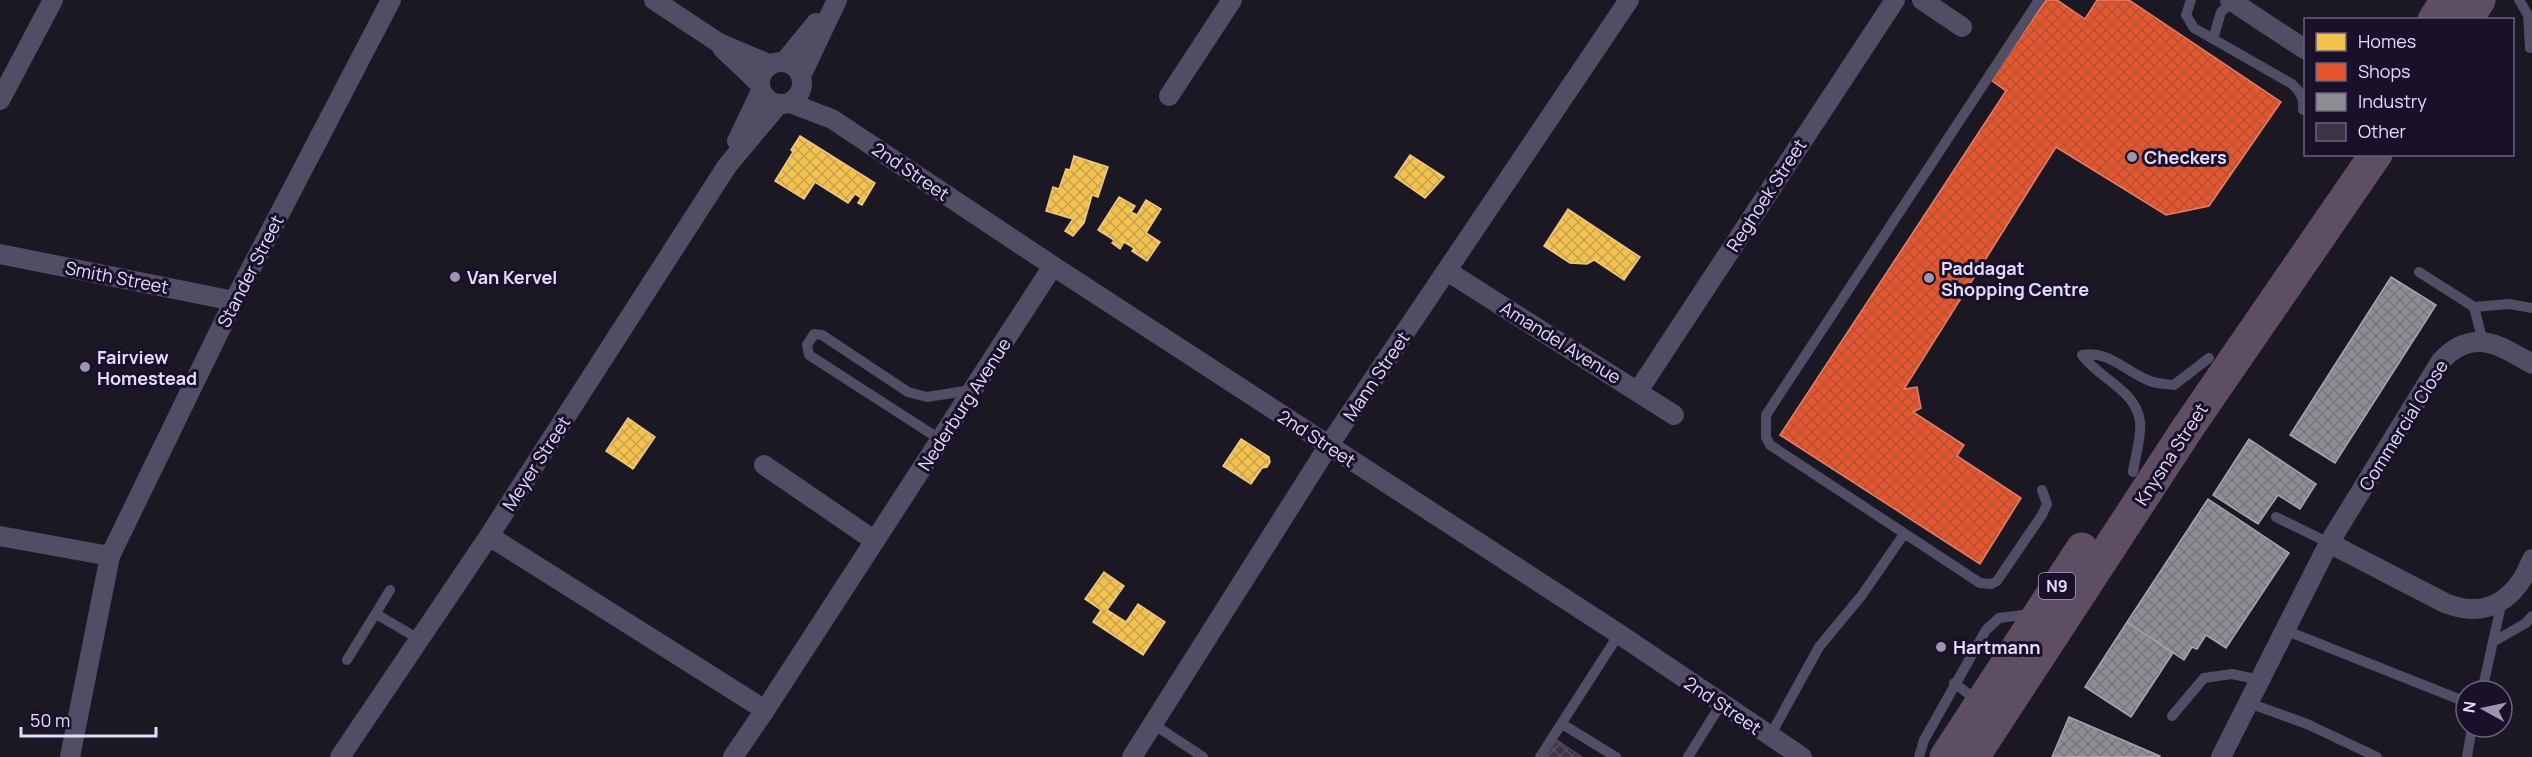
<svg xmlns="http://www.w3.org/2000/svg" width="2532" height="757" font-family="Manrope,sans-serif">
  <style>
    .homes { fill: url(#homes-cross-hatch); stroke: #eec983; stroke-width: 1.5 }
    .shops { fill: url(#shops-cross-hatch); stroke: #e47f6c; stroke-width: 1.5 }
    .industry { fill: url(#industry-cross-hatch); stroke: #a7a4b2; stroke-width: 1.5 }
    .building { fill: url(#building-cross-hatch); stroke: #494256; stroke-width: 1.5 }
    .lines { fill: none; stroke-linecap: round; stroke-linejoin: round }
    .service { stroke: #514d64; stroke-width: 10 }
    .minor { stroke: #514d64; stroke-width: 20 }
    .trunk { stroke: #5e4e64; stroke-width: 33 }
    .poi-dot { fill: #9e96b1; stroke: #191129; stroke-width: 2 }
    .labels { text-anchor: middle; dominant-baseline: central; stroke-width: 6; stroke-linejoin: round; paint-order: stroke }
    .shield { fill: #191129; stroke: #a89ebe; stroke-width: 1.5 }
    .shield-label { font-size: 16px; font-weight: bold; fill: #e5dbfe }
    .poi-label { font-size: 18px; font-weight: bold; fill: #e5dbfe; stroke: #191129; text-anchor: start }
    .street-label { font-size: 18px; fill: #e5dbfe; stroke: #191129 }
  </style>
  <defs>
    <pattern id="homes-cross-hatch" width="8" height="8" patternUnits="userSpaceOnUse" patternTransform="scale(1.5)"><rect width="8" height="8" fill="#f2c14e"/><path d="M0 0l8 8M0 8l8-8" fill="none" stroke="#c7a14e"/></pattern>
    <pattern id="shops-cross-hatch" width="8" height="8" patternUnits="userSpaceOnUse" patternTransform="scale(1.5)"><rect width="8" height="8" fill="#e4572e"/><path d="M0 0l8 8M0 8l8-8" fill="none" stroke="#b45137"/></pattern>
    <pattern id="industry-cross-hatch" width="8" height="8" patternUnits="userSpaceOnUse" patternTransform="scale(1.5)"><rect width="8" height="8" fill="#8d8d92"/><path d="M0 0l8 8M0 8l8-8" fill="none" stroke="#77767d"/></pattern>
    <pattern id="building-cross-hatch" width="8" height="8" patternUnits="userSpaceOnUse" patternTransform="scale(1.5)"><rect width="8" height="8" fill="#3b3545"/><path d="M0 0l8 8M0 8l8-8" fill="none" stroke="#575261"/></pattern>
  </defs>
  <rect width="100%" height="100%" fill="#1b1723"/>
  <path class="homes" d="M800,136L875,183L862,205L858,203L861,198L855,194L848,203L815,182L804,199L775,181L793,152L791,150Z
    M1410,155L1444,177L1425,198L1395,177Z
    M1074,156L1108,167L1098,197L1092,195L1084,223L1073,236L1065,231L1073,219L1046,211L1053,187L1059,189L1066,169L1070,170Z
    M1119,197L1135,206L1131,212L1137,215L1146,200L1161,209L1146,233L1160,242L1147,261L1132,251L1134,248L1124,242L1120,249L1112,243L1114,240L1098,230Z
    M1568,209L1640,257L1624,280L1594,260L1587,264L1570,263L1544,246Z
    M628,418L655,437L633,469L606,451Z
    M1241,439L1269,457L1270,462L1267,467L1262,468L1251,484L1223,466Z
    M1104,572L1124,586L1107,610L1126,622L1138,604L1165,622L1143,655L1093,622L1101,610L1085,599Z"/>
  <path class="shops" d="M2046,0H2057L2085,19L2097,0H2129L2281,102L2209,206L2166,215L2056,147L1904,389L1917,387L1921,408L1913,412L1964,445L1957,456L2021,498L1980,564L1780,435L2006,91L1991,80Z"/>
  <path class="industry" d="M2391,277L2436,305L2335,463L2290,435Z
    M2249,439L2316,484L2300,509L2278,495L2258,524L2213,495Z
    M2208,499L2289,553L2226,648L2206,635L2197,649L2192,647L2184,660L2127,622Z
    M2127,622L2173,653L2131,717L2085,687Z
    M2069,717L2160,756L2159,757H2052Z"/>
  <path class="building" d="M1557,740L1582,757H1545Z"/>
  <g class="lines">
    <path class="service" d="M2039,0L1766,415V437L1770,445L1980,583L1991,584L1997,581L2042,515L2047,504L2042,490
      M2191,0L2186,15L2194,28L2292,84C2300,91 2305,99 2303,110
      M2519,0L2528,15L2530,48
      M2213,39L2221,12L2229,5L2238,7
      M2419,272L2474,307L2483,342
      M2474,307L2509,304L2532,308
      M941,440L809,355L807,345L814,334L822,335L908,392L927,397L971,390
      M2133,472C2135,457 2142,436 2140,421C2135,389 2099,379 2082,355C2109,350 2126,372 2150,381C2158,384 2166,384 2174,385L2209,358
      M2276,517L2329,543
      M376,614L419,639
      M2287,631L2466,702
      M2493,642L2526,623L2532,616
      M347,660L390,590
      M1954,683L1978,701
      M2482,691L2502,601
      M2249,703L2307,724L2377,757
      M2172,716L2204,678L2232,674L2260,680
      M1153,724L1203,757
      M1562,724L1616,757
      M1770,736L1819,647L1862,595L1904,534
      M1540,757L1619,634
      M1688,757L1721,704
      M1919,757L1924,740L1986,630L1999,618L2031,614
      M2467,757L2472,727"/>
    <path class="minor" d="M654,0L719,43L771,65
      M1922,0L1962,27
      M2230,0L2306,50
      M722,48L760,84
      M760 83a21 21 0 1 1 42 0a21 21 0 1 1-42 0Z
      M784,62L816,23
      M801,76L837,0
      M1169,96L1232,0
      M0,100L53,0
      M790,103L832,119L1053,266L1619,634L1802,757
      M737,141L761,91
      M0,254L234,301
      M1447,271L1674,415
      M1638,391L1895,0
      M764,465L875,541
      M0,536L110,556
      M489,536L765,710L1053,266
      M2329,543L2445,603C2487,620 2517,599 2532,559
      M70,757L110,556L234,301L391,0
      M340,757L489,536L727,166L778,105
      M733,757L765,710
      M1132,757L1329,445L1629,0
      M2221,757L2329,543L2441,361C2472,327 2500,345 2532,364"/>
    <path class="trunk" d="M2434,20L2447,0
      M2466,20L2479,0
      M1946,757L2082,549
      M1973,757L2189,426L2376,154"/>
  </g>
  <g class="poi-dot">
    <circle cx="2132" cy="157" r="6"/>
    <circle cx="455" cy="277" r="6"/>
    <circle cx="1929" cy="278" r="6"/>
    <circle cx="85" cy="367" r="6"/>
    <circle cx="1941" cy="647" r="6"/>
  </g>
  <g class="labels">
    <rect class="shield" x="2039" y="573" width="36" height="26" rx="4.5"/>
    <g class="shield-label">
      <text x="2057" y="586">N9</text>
    </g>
    <g class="poi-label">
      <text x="2144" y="157">Checkers</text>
      <text x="1941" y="268">Paddagat<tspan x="1941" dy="21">Shopping Centre</tspan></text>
      <text x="467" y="277">Van Kervel</text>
      <text x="97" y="357">Fairview<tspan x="97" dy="21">Homestead</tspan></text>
      <text x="1953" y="647">Hartmann</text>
    </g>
    <g class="street-label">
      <text transform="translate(911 171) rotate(34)">2nd Street</text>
      <text transform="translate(1766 195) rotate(-57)">Reghoek Street</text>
      <text transform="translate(250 271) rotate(-63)">Stander Street</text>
      <text transform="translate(117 277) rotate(11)">Smith Street</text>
      <text transform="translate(1561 342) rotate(32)">Amandel Avenue</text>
      <text transform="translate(1376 376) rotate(-56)">Mann Street</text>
      <text transform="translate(964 404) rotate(-57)">Nederburg Avenue</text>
      <text transform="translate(2403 425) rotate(-58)">Commercial Close</text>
      <text transform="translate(1317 438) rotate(33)">2nd Street</text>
      <text transform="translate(2171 454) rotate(-57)">Knysna Street</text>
      <text transform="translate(536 463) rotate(-57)">Meyer Street</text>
      <text transform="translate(1723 705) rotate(34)">2nd Street</text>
    </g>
  </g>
  <rect x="2304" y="18" width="210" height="138" fill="#191129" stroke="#6b627e" stroke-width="1.5"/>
  <rect x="2316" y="33" width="30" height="18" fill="#f2c14e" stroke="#6b627e" stroke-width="1.5"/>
  <text x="2358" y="48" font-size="18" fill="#e5dbfe">Homes</text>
  <rect x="2316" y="63" width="30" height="18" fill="#e4572e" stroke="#6b627e" stroke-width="1.5"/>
  <text x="2358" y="78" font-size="18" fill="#e5dbfe">Shops</text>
  <rect x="2316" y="93" width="30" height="18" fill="#8d8d92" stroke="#6b627e" stroke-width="1.5"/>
  <text x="2358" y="108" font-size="18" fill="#e5dbfe">Industry</text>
  <rect x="2316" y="123" width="30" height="18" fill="#3b3545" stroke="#6b627e" stroke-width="1.5"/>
  <text x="2358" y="138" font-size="18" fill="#e5dbfe">Other</text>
  <g transform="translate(2484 709) rotate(278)"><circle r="28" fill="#191129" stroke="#6b627e" stroke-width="1.5"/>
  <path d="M0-4.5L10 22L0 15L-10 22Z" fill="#9e96b1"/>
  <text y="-9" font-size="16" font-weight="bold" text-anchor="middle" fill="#e5dbfe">N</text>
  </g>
  <path d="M21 727v9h135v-9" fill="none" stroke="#e5dbfe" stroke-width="3"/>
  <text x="30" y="727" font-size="18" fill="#e5dbfe" stroke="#191129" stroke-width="4.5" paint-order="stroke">50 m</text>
</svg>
